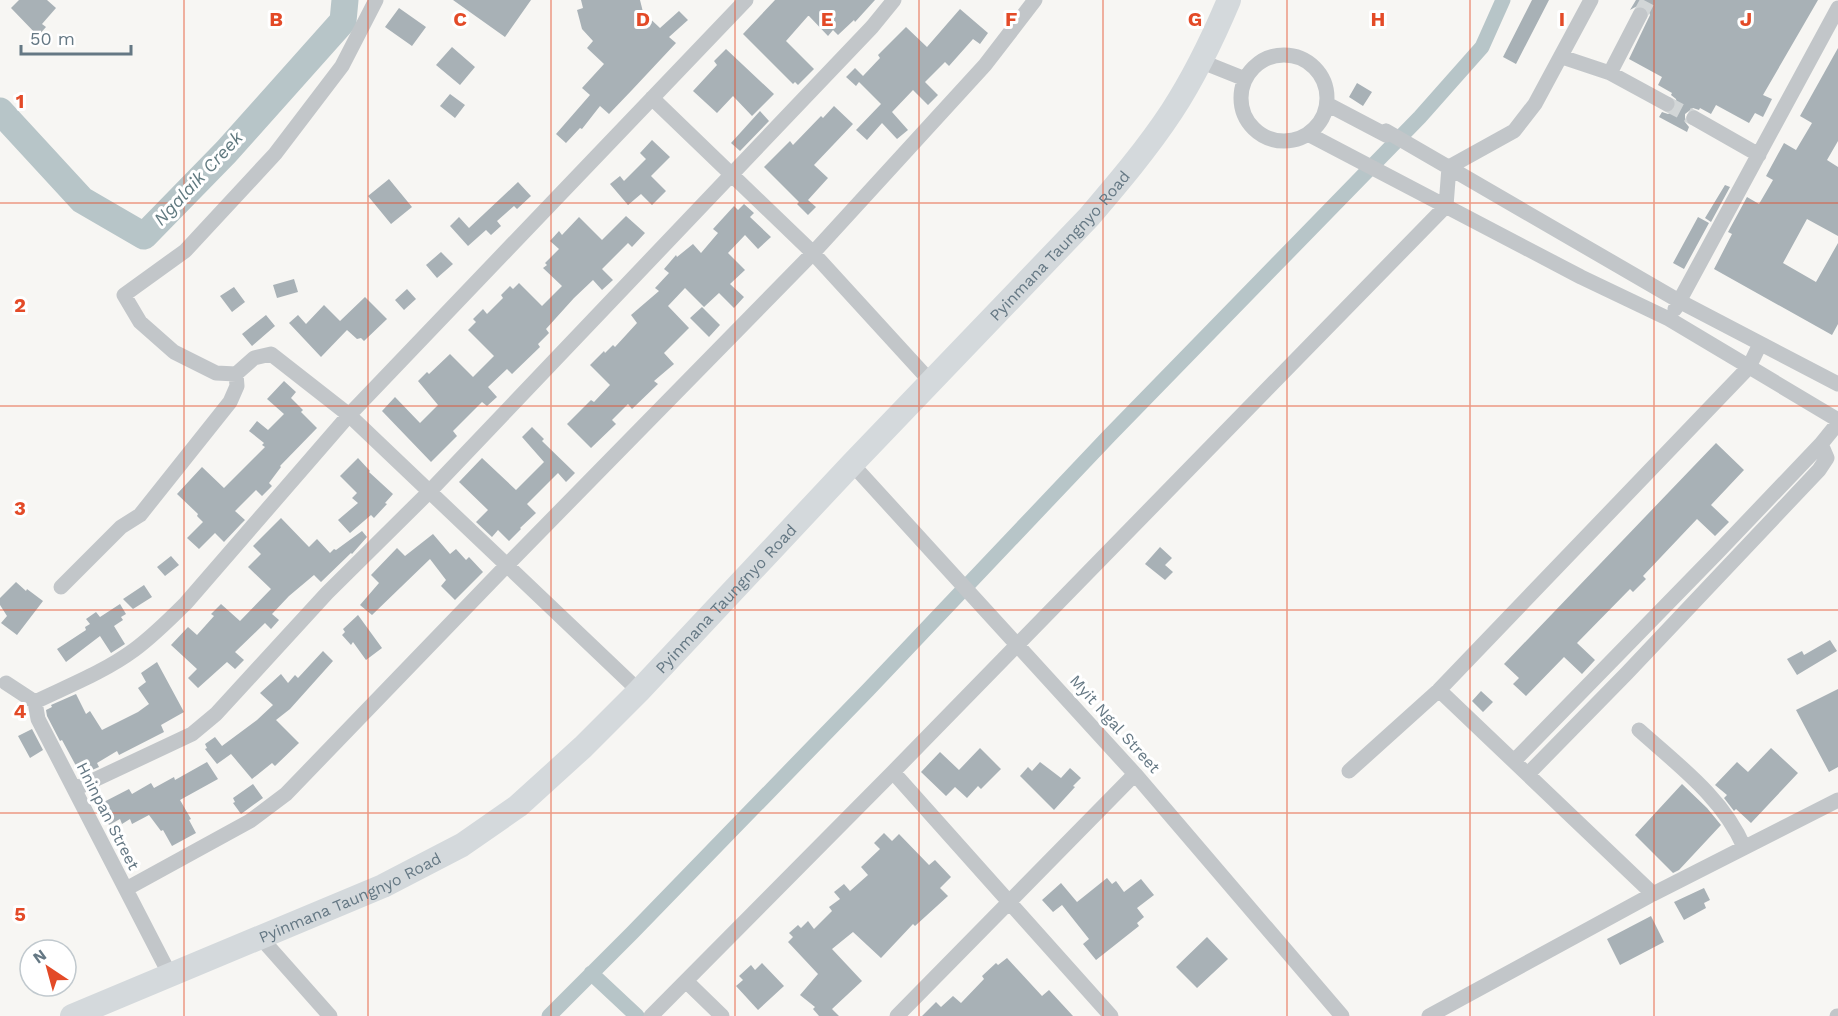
<svg xmlns="http://www.w3.org/2000/svg" width="1838" height="1016" font-family="'Work Sans',sans-serif">
  <style>
    .lines { fill: none; stroke-linecap: round; stroke-linejoin: round }
    .canal { stroke: #b7c5c8; stroke-width: 15 }
    .river { stroke: #b7c5c8; stroke-width: 27 }
    .building { fill: #a8b1b6 }
    .street-tunnel { stroke: #d2d6d7; stroke-width: 15; stroke-dasharray: 15 8; stroke-linecap: butt }
    .street { stroke: #c2c6c9; stroke-width: 15 }
    .primary { stroke: #d4d9dc; stroke-width: 24 }
    .grid { fill: none; stroke: #e34a27; stroke-width: 1.5; stroke-opacity: 0.55 }
    .labels { text-anchor: middle; dominant-baseline: central; stroke-width: 6; stroke-linejoin: round; paint-order: stroke }
    .street-label { font-size: 16px; fill: #657884; stroke: #fff }
    .water-label { font-size: 18px; font-style: italic; fill: #617a80; stroke: #fff }
    .grid-label { font-size: 20px; text-anchor: middle; font-weight: bold; fill: #e34a27; stroke: #fff; stroke-width: 6; stroke-linejoin: round; paint-order: stroke }
  </style>
  <rect width="100%" height="100%" fill="#f7f6f3"/>
  <g class="lines">
    <path class="canal" d="M591,973L637,1016
      M549,1016L632,933L868,690L1109,436L1420,117L1482,47L1503,0"/>
    <path class="river" d="M0,111L82,200L144,236L226,152L343,21L345,0"/>
  </g>
  <path class="building" d="M19,0H47L56,8L42,24L46,27L38,36L11,8Z
    M453,0H531L505,37Z
    M581,0H640L643,12L660,28L679,11L688,20L669,37L676,43L632,90L609,114L600,106L582,129L580,128L566,143L556,134L590,95L582,88L604,64L587,48L593,41L582,29L577,10L583,8Z
    M775,0H875L855,22L854,20L838,35L833,30L828,36L809,16H808L786,41L814,69L798,85L795,82L793,84L743,34Z
    M1532,0H1549L1516,64L1503,57Z
    M1636,0H1818L1763,95L1772,99L1763,117L1755,113L1749,123L1716,105L1711,114L1700,108L1699,110L1693,108L1685,114V122L1689,127L1687,132L1659,117L1662,112L1668,114L1673,112L1677,104L1676,99L1671,95L1672,93L1658,85L1662,77L1629,59L1650,15L1648,9L1644,6L1639,5L1630,10Z
    M399,8L426,27L412,46L385,27Z
    M960,9L988,33L980,44L973,39L949,66L945,62L925,82L938,95L928,105L913,90L892,112L908,130L897,139L882,123L867,140L856,130L881,104L859,82L856,86L846,77L855,68L863,76L880,58L878,55L906,27L927,47Z
    M452,47L475,67L460,85L436,65Z
    M1838,48V141L1827,160L1838,167V236L1807,219L1783,263L1816,282L1838,243V324L1832,335L1714,269L1732,234L1728,232L1747,197L1759,204L1773,180L1766,176L1784,143L1796,150L1812,123L1800,116Z
    M726,49L774,94L752,116L733,96L717,113L693,91L717,65L714,61Z
    M1357,83L1372,92L1363,106L1349,97Z
    M450,94L465,105L455,118L440,106Z
    M834,106L853,124L814,165L828,178L808,200L816,207L808,215L797,204L799,202L764,167L790,141L793,145L821,116L823,118Z
    M760,111L769,121L740,151L731,143Z
    M652,140L670,157L651,176L666,191L652,205L641,194L628,205L610,184L620,176L624,181L646,159L640,153Z
    M389,179L412,207L391,224L368,196Z
    M518,182L531,196L517,209L514,206L497,221L501,226L491,235L486,230L468,246L450,226L459,217L469,228Z
    M1725,185L1730,187L1711,222L1705,218Z
    M744,204L754,213L750,217L771,237L758,249L745,235L728,253L745,270L730,284L744,297L734,308L719,293L704,307L685,288L668,306L689,328L664,353L674,364L654,381L658,384L632,409L628,404L612,420L616,424L591,448L567,424L591,400L594,402L610,385L590,365L604,351L605,353L613,345L615,347L637,323L631,315L659,291L655,288L669,273L664,269L676,255L677,257L693,244L701,253L718,233L713,229L734,206L738,210Z
    M626,216L645,233L632,247L628,243L602,269L613,280L602,290L593,280L574,298L546,329L549,333L538,344L540,347L512,374L507,369L488,387L497,397L487,406L482,402L453,431L457,436L431,462L382,411L395,397L420,423L438,405L418,381L427,372L429,374L450,354L473,377L494,356L468,330L476,322L473,319L483,309L487,314L503,298L501,295L510,286L513,289L519,283L542,306L562,286L543,268L547,265L545,263L559,249L550,241L559,231L562,235L579,217L602,240Z
    M1698,217L1709,223L1684,269L1673,263Z
    M441,252L453,264L437,278L426,265Z
    M294,279L298,292L277,298L273,285Z
    M234,287L245,302L232,312L220,296Z
    M407,289L416,299L404,310L395,300Z
    M365,297L387,319L364,341L361,338L357,339L347,330L321,357L289,323L298,315L306,324L324,305L340,321Z
    M702,307L720,325L709,337L690,318Z
    M266,315L275,326L252,346L242,334Z
    M284,381L296,392L291,398L303,410L301,412L317,428L280,466L281,467L269,483L272,486L262,496L256,490L235,511L245,520L241,524L224,542L215,533L199,549L187,538L203,522L197,516L198,514L177,494L202,467L224,488L265,447L262,445L264,443L249,431L257,421L268,430L284,414L267,399Z
    M532,427L544,439L542,441L575,473L566,482L558,473L527,504L536,513L520,528L521,529L509,541L498,530L492,537L476,522L488,510L459,482L482,458L516,490L544,462L522,437Z
    M1716,443L1744,470L1711,505L1729,522L1715,536L1697,519L1643,576L1646,579L1633,592L1630,589L1577,643L1595,660L1582,674L1564,657L1526,696L1513,684L1519,678L1504,664Z
    M358,458L370,471L369,472L393,494L385,503L387,504L374,518L371,515L350,533L338,520L358,503L352,498L357,493L340,476Z
    M281,518L309,547L317,539L330,553L334,549L336,550L362,531L367,537L352,554L351,553L321,582L314,575L289,596L272,614L279,620L271,629L265,623L235,652L244,660L235,669L227,662L198,688L188,678L197,669L171,645L188,627L197,635L214,616L211,614L221,604L240,621L271,589L248,567L261,554L253,546Z
    M433,534L450,554L456,549L466,560L469,557L483,572L455,600L441,586L446,580L430,559L372,615L360,605L379,583L371,575L397,548L405,556Z
    M1160,547L1172,558L1165,565L1173,572L1165,580L1145,564Z
    M171,556L179,565L165,576L157,567Z
    M16,582L26,591L27,589L43,601L17,635L1,623L7,616L0,605V598Z
    M144,585L152,597L133,609L123,599Z
    M120,604L126,614L121,617L123,620L114,626L125,644L111,653L100,636L66,662L57,649L86,630L85,627L90,624L86,619L96,612L100,617Z
    M358,615L382,648L366,660L353,642L351,645L342,635L345,632L343,629Z
    M1830,640L1837,651L1797,675L1787,659L1802,651L1804,655Z
    M323,651L333,661L290,709L276,720L299,743L275,766L272,763L252,779L231,754L217,764L205,749L207,748L205,744L215,737L222,746L257,720L273,705L260,693L281,674L288,683L295,675L298,678Z
    M157,662L184,712L161,725L164,732L119,755L117,751L97,763L99,767L81,775L62,740L60,741L47,716L46,710L52,707L51,705L76,694L86,714L90,711L102,730L138,712L149,704L138,688L146,682L141,673Z
    M1838,689V767L1829,772L1796,710Z
    M1481,691L1493,702L1483,712L1472,701Z
    M32,729L43,750L30,758L18,736Z
    M980,748L1001,769L981,789L978,786L967,798L955,787L946,796L921,772L940,752L959,770Z
    M1771,748L1798,773L1751,823L1736,809L1734,811L1724,798L1727,795L1715,785L1737,762L1748,772Z
    M207,762L218,779L180,800L191,819L189,820L196,833L172,846L163,830L161,831L149,815L132,824L130,819L122,824L120,819L109,825L98,805L129,789L132,794L151,783L154,788L174,777L175,780Z
    M1040,762L1061,778L1070,768L1081,778L1073,786L1075,787L1054,810L1020,776L1028,767L1032,771Z
    M253,784L263,798L241,814L233,803L235,802L233,798Z
    M1682,784L1707,808L1721,825L1679,870L1673,873L1635,835Z
    M884,833L892,841L899,834L929,865L935,860L951,877L940,888L948,896L915,926L913,924L881,958L853,932L832,949L862,981L832,1009L839,1016H819L813,1009L815,1007L800,995L818,974L788,942L793,937L789,933L798,925L801,928L808,921L814,929L832,911L829,907L840,899L834,892L844,884L850,891L868,875L861,867L880,849L874,843Z
    M1107,878L1112,884L1116,881L1124,892L1141,879L1154,895L1137,908L1144,917L1137,923L1139,926L1096,960L1083,944L1089,939L1062,905L1053,912L1042,900L1061,883L1077,902Z
    M1704,888L1710,900L1704,903L1706,908L1684,920L1674,902Z
    M1651,916L1664,942L1620,965L1607,939Z
    M1207,937L1228,959L1197,988L1176,967Z
    M1007,958L1042,996L1049,990L1073,1016H922L936,1002L941,1007L953,996L961,1003L984,979L982,976L996,963L998,965Z
    M762,963L784,986L758,1010L736,986L743,980L739,976L751,965L755,970Z"/>
  <g class="lines">
    <path class="street-tunnel" d="M1640,15L1648,0
      M1667,104L1694,118"/>
    <path class="street" d="M376,0L342,66L275,154L185,251L124,295L140,322L174,352L216,373L236,374L254,358L271,354L349,415L639,691
      M1241 98a43 43 0 1 1 86 0a43 43 0 1 1-86 0Z
      M1562,57L1610,73L1640,15
      M1200,61L1245,79
      M1610,73L1667,104
      M652,98L813,253L931,382
      M1327,104L1386,135V131
      M1694,118L1759,155
      M1386,131L1679,301L1838,384
      M1308,134L1581,277L1669,319L1838,420
      M1675,309L1838,8
      M852,464L1135,774L1342,1016
      M61,587L121,527L140,515L230,402L237,386L236,374
      M6,683L35,702L38,719L170,975
      M1439,690L1653,894
      M35,702C68,686 104,672 134,650C153,636 170,619 186,603L349,415L746,0
      M1639,730C1678,765 1723,798 1744,847
      M1514,761L1716,554L1821,444L1838,423
      M1349,771L1439,690L1749,367L1760,344
      M893,772L1111,1016
      M1528,774L1627,673L1819,470L1827,458L1821,444
      M75,789L192,734L216,714L327,593L430,491L872,27L894,0
      M126,889L250,821L286,794L508,564L813,253L985,65L1035,0
      M260,937L330,1016
      M687,982L722,1016
      M651,1016L893,772L1446,206L1449,167L1514,131L1535,104L1591,0
      M897,1016L1135,774
      M1429,1016L1653,894L1838,800
      M1837,1016H1838"/>
    <path class="primary" id="s1" d="M72,1016L383,886L462,845L518,806L583,747L639,691L852,464L1089,217C1118,183 1147,149 1172,111C1194,77 1213,38 1229,0"/>
  </g>
  <path class="grid" d="M184,0V1016M368,0V1016M551,0V1016M735,0V1016M919,0V1016M1103,0V1016M1287,0V1016M1470,0V1016M1654,0V1016M0,203H1838M0,406H1838M0,610H1838M0,813H1838"/>
  <g class="labels">
    <g class="street-label">
      <text stroke="none"><textPath href="#s1" startOffset="1274">Pyinmana Taungnyo Road</textPath></text>
      <text stroke="none"><textPath href="#s1" startOffset="788">Pyinmana Taungnyo Road</textPath></text>
      <text transform="translate(1115 724) rotate(48)">Myit Ngal Street</text>
      <text transform="translate(108 816) rotate(63)">Hninpan Street</text>
      <text stroke="none"><textPath href="#s1" startOffset="302">Pyinmana Taungnyo Road</textPath></text>
    </g>
    <g class="water-label">
      <text transform="translate(198 178) rotate(-47)">Ngalaik Creek</text>
    </g>
  </g>
  <g class="grid-label">
    <text x="276" y="26">B</text>
    <text x="460" y="26">C</text>
    <text x="643" y="26">D</text>
    <text x="827" y="26">E</text>
    <text x="1011" y="26">F</text>
    <text x="1195" y="26">G</text>
    <text x="1378" y="26">H</text>
    <text x="1562" y="26">I</text>
    <text x="1746" y="26">J</text>
    <text x="20" y="108">1</text>
    <text x="20" y="312">2</text>
    <text x="20" y="515">3</text>
    <text x="20" y="718">4</text>
    <text x="20" y="921">5</text>
  </g>
  <g transform="translate(48 968) rotate(324)"><circle r="28" fill="#ffffff" stroke="#c1c9ce" stroke-width="1.5"/>
  <path d="M0-4.5L10 22L0 15L-10 22Z" fill="#e34a27"/>
  <text y="-9" font-size="16" font-weight="bold" text-anchor="middle" fill="#657884">N</text>
  </g>
  <path d="M21 45v9h110v-9" fill="none" stroke="#657884" stroke-width="3"/>
  <text x="30" y="45" font-size="18" fill="#657884" stroke="#ffffff" stroke-width="4.5" paint-order="stroke">50 m</text>
</svg>
